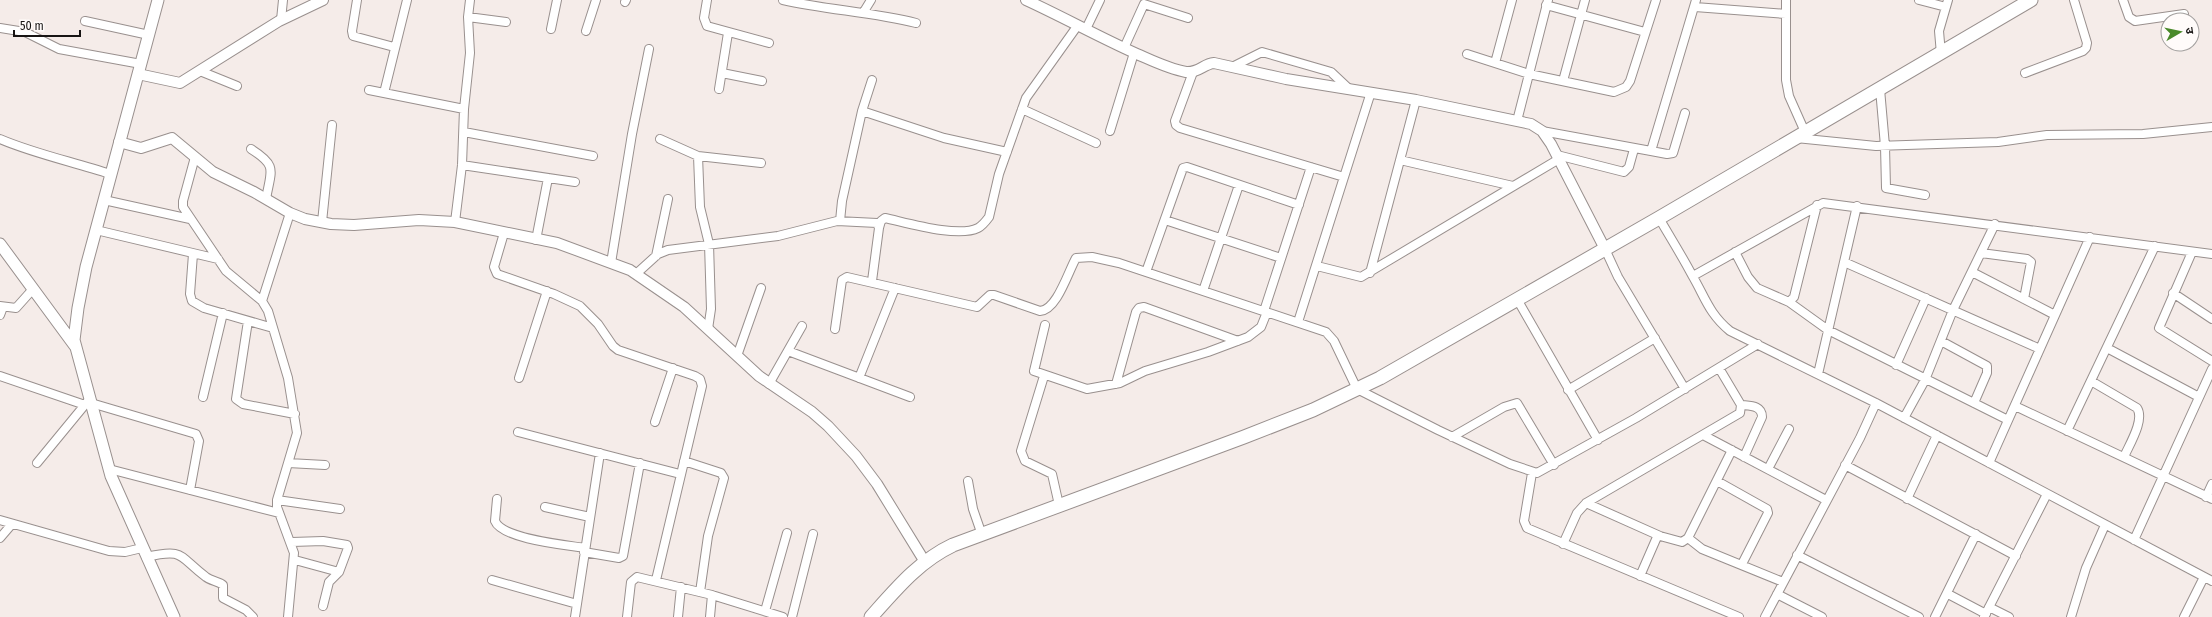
<svg xmlns="http://www.w3.org/2000/svg" width="2212" height="617" font-family="'Fira Sans Condensed','Noto Sans Devanagari',sans-serif">
  <style>
    .lines { fill: none; stroke-linecap: round; stroke-linejoin: round }
    .minor-casing { stroke: #99908e; stroke-width: 10 }
    .tertiary-casing { stroke: #99908e; stroke-width: 12 }
    .secondary-casing { stroke: #99908e; stroke-width: 13 }
    .trunk-casing { stroke: #99908e; stroke-width: 15 }
    .minor { stroke: #fff; stroke-width: 8 }
    .tertiary { stroke: #fff; stroke-width: 10 }
    .secondary { stroke: #fff; stroke-width: 11 }
    .trunk { stroke: #fff; stroke-width: 13 }
  </style>
  <rect width="100%" height="100%" fill="#f5ece9"/>
  <g class="lines">
    <g class="minor-casing">
      <path id="minor" d="M357,0L352,31L353,36L394,47
        M707,0L704,18L707,26L769,43
        M783,0C827,10 873,12 916,23
        M1786,0V80L1789,96L1805,132
        M1919,0L1946,7
        M2123,0L2129,17L2135,21L2184,14
        M625,2L626,0
        M1546,5L1645,32
        M1695,7L1786,14
        M863,13L871,0
        M468,17L506,22
        M281,20L283,0
        M85,21L149,35
        M0,28L25,32L59,49L141,64
        M551,29L557,0
        M1086,29L1100,0
        M586,31L596,0
        M1124,48L1144,4L1188,18
        M1467,54L1529,74L1614,92L1626,87L1630,81L1656,0
        M1941,54L1939,31L1948,0
        M1495,63L1512,0
        M1232,67L1262,52L1331,72L1348,88
        M200,71L237,86
        M1193,72L1175,121L1176,125L1180,128L1344,177
        M722,73L762,81
        M2025,73L2083,51L2086,48L2087,43L2074,0
        M1563,81L1585,0
        M719,89L728,33
        M1880,89L1885,146L1886,188L1925,195
        M369,90L464,109
        M384,93L407,0
        M1022,109L1096,143
        M862,111L944,138L1007,152
        M1517,121L1548,0
        M1110,131L1134,53
        M1542,131L1651,151L1696,0
        M464,132L593,156
        M1796,138L1876,146L1998,142L2047,135L2143,134L2212,127
        M0,139C35,154 74,162 110,174
        M660,139L698,156L761,163
        M251,149C278,166 271,170 266,199
        M1651,151L1667,154L1673,153L1685,113
        M1557,155L1624,172L1629,167L1634,149
        M698,156L700,207L709,244L711,309L708,329
        M195,157L183,201V207L226,271L262,301L268,311L288,378L297,433L277,500V507L294,553L288,617
        M1400,160L1513,186
        M462,165L575,182
        M104,200L190,219
        M1659,218C1670,237 1682,256 1692,275C1705,297 1709,314 1730,331L1876,403L2212,581
        M1165,220L1281,258
        M840,221L842,201L862,111L872,80
        M322,222L332,125
        M455,222L462,165L464,109L470,53L468,17L470,0
        M879,228L881,221L885,218C908,223 958,238 978,228C982,226 986,221 989,217L999,174L1026,98L1078,25
        M96,230L218,259
        M504,233L494,267L497,274L554,294L580,306L598,324L613,346L618,350L695,376L700,379L702,386L656,580
        M536,240L548,178
        M1605,249L1618,277L1685,389
        M1735,252L1748,277L1757,288L1789,302L1794,297L1817,205
        M2192,252L2159,328L2212,361
        M1981,253L2027,259L2031,262L2024,299
        M193,254L190,294L192,301L204,308L273,328
        M656,256L668,199
        M1844,262L2040,349
        M611,263L632,134L649,49
        M1317,266L1361,277L1559,159
        M1146,272L1183,168L1187,167L1299,205
        M1972,272L2055,315
        M1370,273L1416,100
        M636,274L658,254L668,250L778,236L837,221L877,223L879,228L872,281
        M1693,276L1823,203L2212,254
        M1203,291L1239,185
        M2173,293L2212,319
        M1517,299L1598,440
        M262,301L290,213
        M1789,302L1828,330L2008,420
        M0,306L16,308L33,289
        M1264,311L1311,167
        M0,315L3,307
        M248,321L236,399L243,404L295,414
        M1298,322L1371,92
        M1045,325L1034,371L1087,389L1120,383L1145,371L1208,352L1248,337L1261,327L1267,312
        M835,329L842,280L847,277L977,307L990,295H994L1040,311C1057,310 1068,272 1076,258L1092,257L1119,263L1326,332L1334,341L1357,389L1438,430L1510,464L1537,473L1636,418L1758,344
        M1941,341L1987,366V373L1974,403
        M2107,348L2199,397
        M788,351L910,397
        M737,356L761,288
        M1896,365L1926,298
        M1818,374L1857,206
        M0,376L85,405
        M1044,376L1021,451L1025,461L1052,474L1059,505
        M519,378L547,291
        M859,378L895,288
        M2091,381L2137,408C2145,420 2129,445 2124,457
        M769,384L802,326
        M1116,384L1136,312L1139,308L1144,307L1238,341
        M1568,390L1655,338
        M203,397L223,313
        M91,403L196,434L199,441L190,490
        M1741,405C1750,406 1762,405 1762,417L1744,457
        M2015,406L2212,499
        M1904,418L1925,380L1953,310L1995,224
        M655,422L673,368
        M2067,431L2155,246
        M518,432L680,474
        M1703,435L1826,500
        M1452,437L1504,407L1517,403L1554,465
        M684,461L721,473L724,478L708,536L700,592
        M37,463L88,401
        M288,463L325,465
        M1989,463L2090,237
        M1845,465L2016,556
        M109,469L279,513
        M1768,469L1789,429
        M1532,473L1524,521L1527,528L1739,617
        M968,481L973,509L982,535
        M1717,481L1767,509L1768,513L1742,564
        M2206,497L2212,484
        M497,499L495,521C502,539 566,545 585,548
        M1907,499L1937,435
        M277,500L340,509
        M1586,503L1660,536
        M545,507L590,517
        M0,520L109,551L125,552L142,548
        M0,538L12,524
        M1688,538L1702,549L1783,582
        M2134,540L2212,369
        M292,542L323,541L347,545L348,548L339,572L329,582L323,606
        M1563,544L1577,513L1586,503L1740,413L1741,405L1719,368
        M584,552L619,558L623,556L640,463
        M1797,555L1919,617
        M146,557C185,548 178,556 206,577C211,581 218,581 223,585V598L246,610L253,617
        M295,560L339,572
        M1640,576L1657,537L1660,536L1682,542L1688,538L1732,450
        M492,580L577,604
        M1777,594L1822,617
        M1948,594L1986,614
        M1989,607L2009,617
        M765,611L787,533
        M575,617L600,453
        M627,617L631,582L637,577L712,595L783,617
        M678,617L681,587
        M710,617L712,595
        M792,617L813,534
        M1765,617L1860,438L1876,403
        M1935,617L1976,534
        M1984,617L2047,494
        M2071,617L2086,568L2105,525
        M2184,617L2204,577"/>
    </g>
    <g class="tertiary-casing">
      <path id="tertiary" d="M1026,0C1063,17 1099,37 1137,54C1153,61 1169,69 1186,72C1199,73 1203,64 1214,63L1286,79L1416,100L1531,124L1542,131L1551,144L1605,249
        M138,74L180,83L279,21L323,0
        M119,142L141,148L172,138L213,172L254,192L290,213L305,219L331,224L354,225L419,220L455,222L557,243L630,270L684,307L759,376L812,412L828,426L856,456L877,484L925,562"/>
    </g>
    <g class="secondary-casing">
      <path id="secondary" d="M158,0L86,267L78,308L74,340L111,476L174,617
        M0,244L75,346"/>
    </g>
    <g class="trunk-casing">
      <path id="trunk" d="M871,617C896,589 919,561 953,545L1244,437L1313,410L1380,378L1659,218L2031,0"/>
    </g>
    <use href="#minor" class="minor"/>
    <use href="#tertiary" class="tertiary"/>
    <use href="#secondary" class="secondary"/>
    <use href="#trunk" class="trunk"/>
  </g>
  <g transform="translate(2180 32) rotate(81)"><circle r="19" fill="#fffbfa" stroke="#a29f9e"/>
  <path d="M0-3L7 15L0 10L-7 15Z" fill="#498929"/>
  <text y="-6" font-size="11" font-weight="bold" text-anchor="middle" fill="#171413">उ</text>
  </g>
  <path d="M14 30v6h66v-6" fill="none" stroke="#171413" stroke-width="2"/>
  <text x="20" y="30" font-size="12" fill="#171413" stroke="#fffbfa" stroke-width="3" paint-order="stroke">50 m</text>
</svg>
